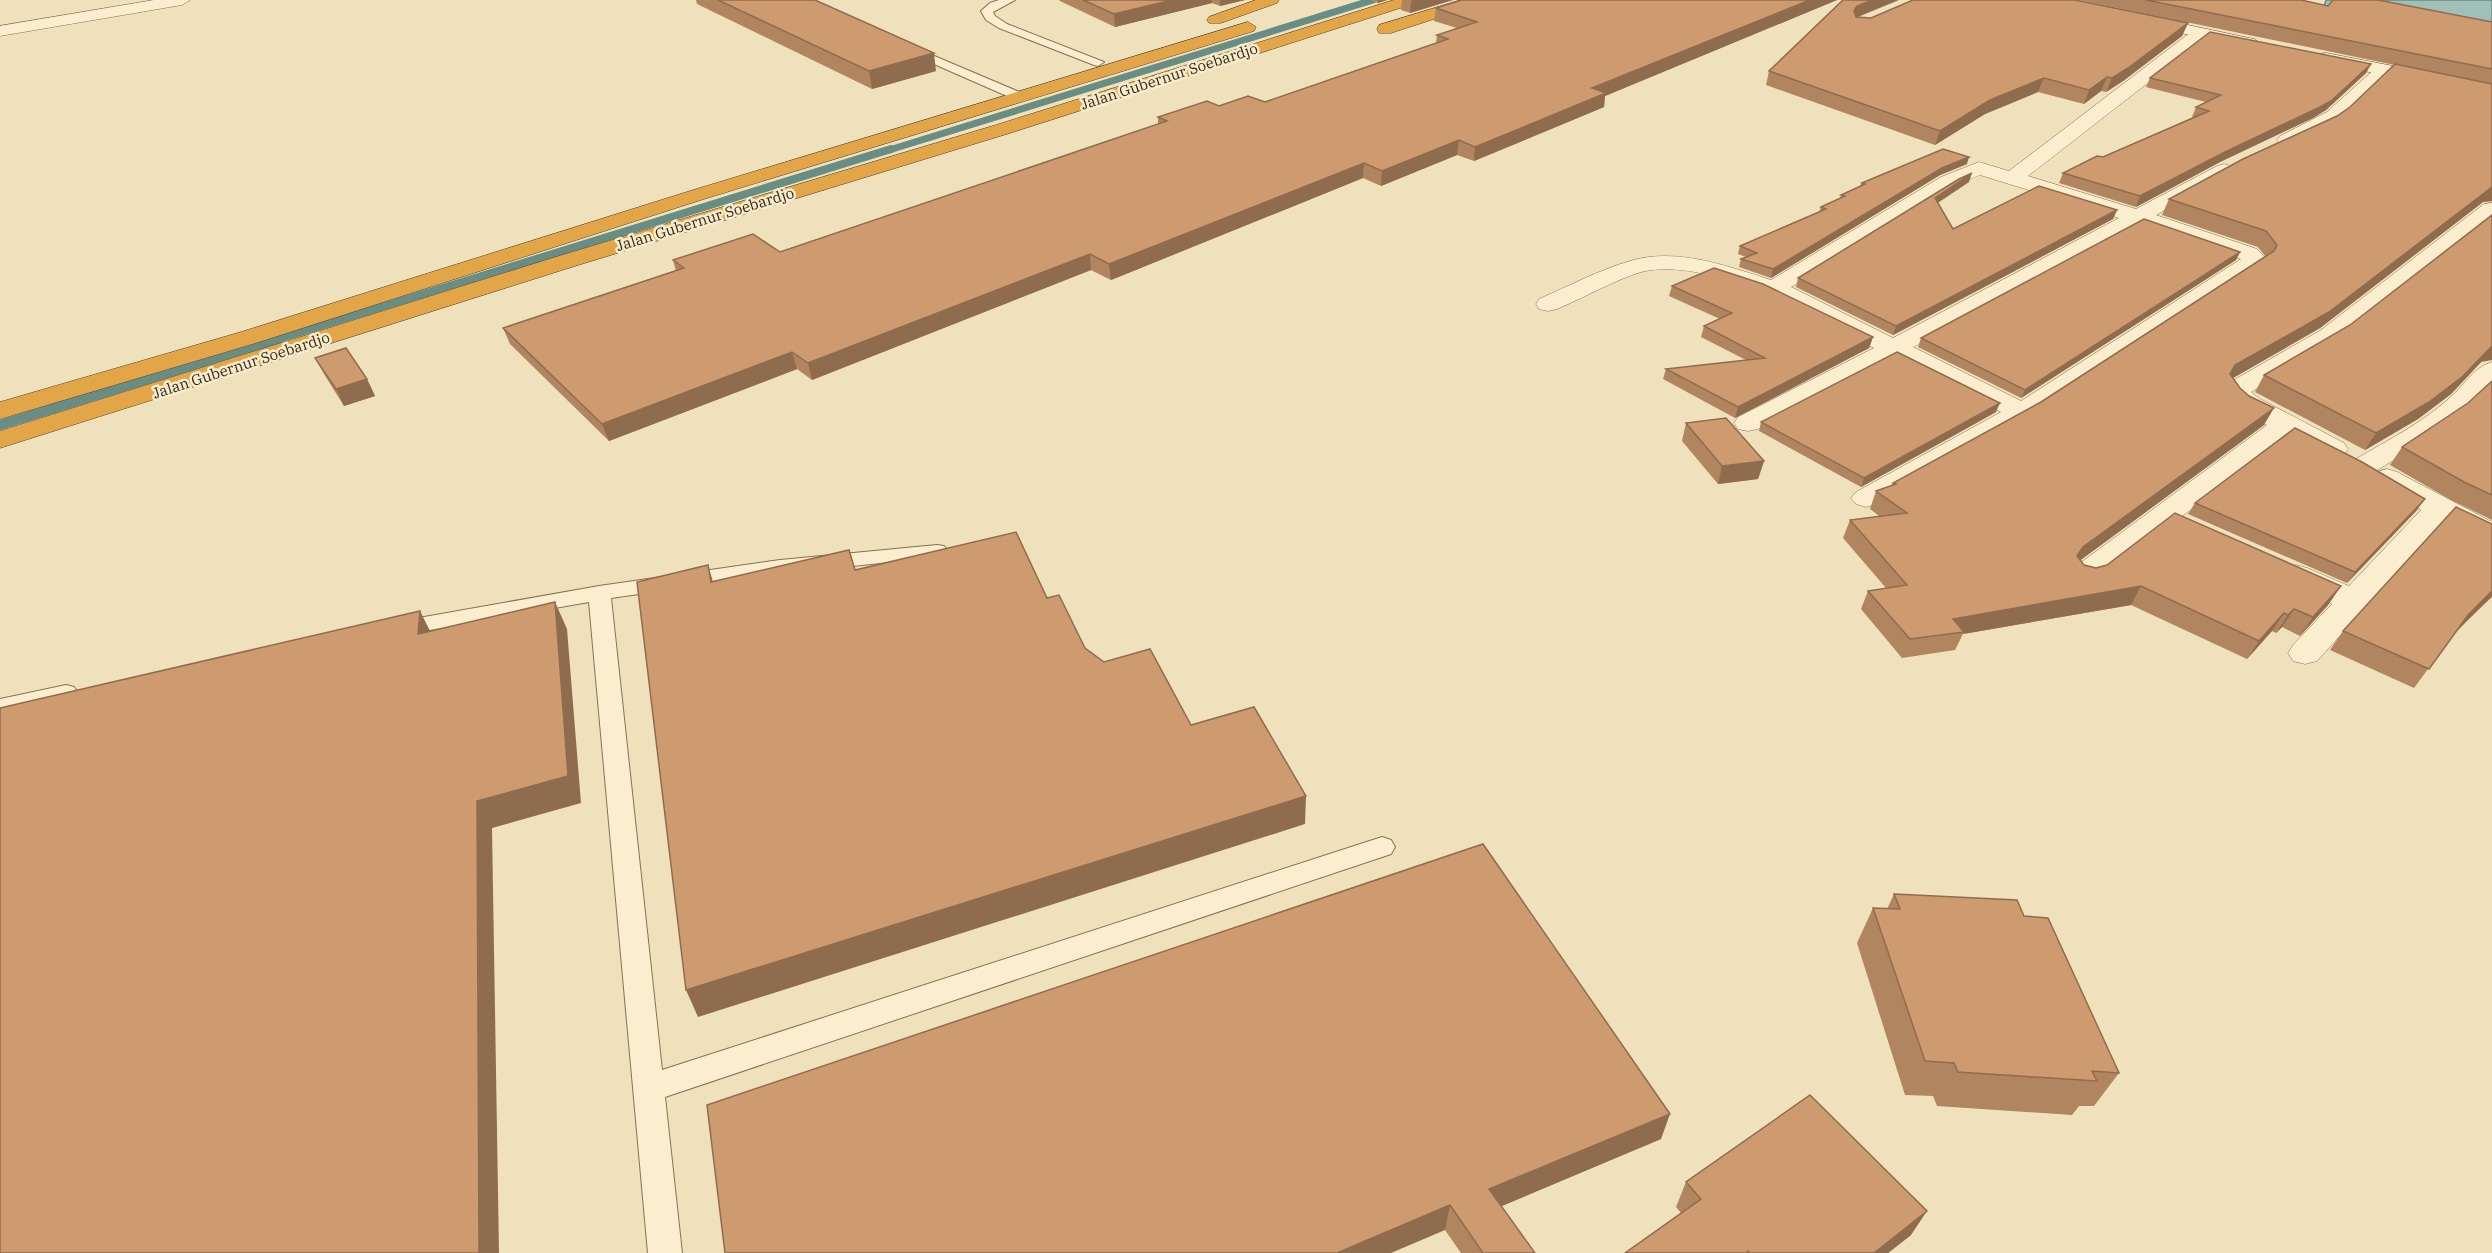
<svg xmlns="http://www.w3.org/2000/svg" width="2492" height="1253" font-family="'IBM Plex Serif',serif">
  <style>
    .water { fill: #a0bfb7; stroke: #678d85; stroke-width: 1.5 }
    .lines { fill: none; stroke-linecap: round; stroke-linejoin: round }
    .stream-far2 { stroke: #678d85; stroke-width: 7 }
    .stream-far1 { stroke: #678d85; stroke-width: 8 }
    .stream { stroke: #678d85; stroke-width: 10 }
    .lane-casing { stroke: #867155; stroke-width: 2 }
    .street-casing { stroke: #867155; stroke-width: 1 }
    .secondary-casing { stroke: #675238; stroke-width: 1 }
    .highway-casing { stroke: #533f2a; stroke-width: 1 }
    .lane { fill: #faeece; fill-rule: evenodd }
    .street { fill: #faeece; fill-rule: evenodd }
    .secondary { fill: #faeece; fill-rule: evenodd }
    .highway { fill: #e2a547; fill-rule: evenodd }
    .wall { fill: #b18560 }
    .shaded-wall { fill: #906c4e }
    .building { fill: #ce9b70; stroke: #906c4e; stroke-width: 1.5 }
    .labels { text-anchor: middle; dominant-baseline: central; stroke-width: 5; stroke-linejoin: round; paint-order: stroke }
    .far-street-label { font-size: 15px; fill: #35281a; stroke: #f6ebcb }
  </style>
  <rect width="100%" height="100%" fill="#efe1bb"/>
  <path class="water" d="M2326,0H2492V32L2323,10Z"/>
  <g class="lines">
    <path class="stream-far2" d="M886,151L1373,0"/>
    <path class="stream-far1" d="M275,340L891,149"/>
    <path class="stream" d="M0,425L280,338"/>
    <g class="lane-casing">
      <path id="lane" d="M999,0H1015L993,12L995,16L1007,24L1104,62L1098,66L1094,65L999,28L986,20L981,11L990,3Z
        M906,44L1024,94L1026,97L1020,101L1016,100L902,50V46Z
        M937,545L944,546L948,551L944,556L780,574L611,598L662,1070L1382,837L1391,840L1395,847L1391,854L665,1097L682,1253H648L589,602L396,636L388,634L385,629L388,624L396,622L599,586L780,560Z
        M66,685L74,687L78,693L74,699L0,715V699Z"/>
    </g>
    <g class="street-casing">
      <path id="street" d="M154,0H190L182,5L0,36V26Z
        M2201,28L2209,33L2207,37L2028,176L2136,209L2217,166L2224,164L2231,166L2234,170L2231,174L2156,215L2257,249L2267,260L2264,265L2032,418L1876,504L1866,507L1856,504L1851,498L1856,492L2001,412L1894,358L1758,429L1748,431L1738,429L1734,423L1738,417L1874,348C1815,318 1709,255 1641,272C1617,279 1581,299 1557,309L1548,311L1539,309L1536,304L1539,299C1569,286 1599,270 1630,261C1676,247 1727,266 1771,280L1941,177L1979,162L2009,171L2195,29ZM1980,175L2119,218L1893,338L1791,287L1955,185ZM2140,224L2241,259L2021,401L1913,347Z
        M2384,65L2390,66L2393,70L2390,74L2341,120L2294,144H2280L2277,140L2280,136L2327,112L2378,66Z
        M2492,203V220L2339,340L2251,392L2260,399L2344,443L2348,449L2344,455C2324,460 2306,445 2288,436L2097,581L2086,584L2075,581L2070,574L2075,567L2267,425L2240,411L2232,404L2223,390L2227,384L2321,330L2484,204Z
        M2492,362V385C2458,421 2418,445 2376,471L2366,474L2356,471L2352,465L2356,459C2390,439 2428,420 2457,391C2467,380 2477,366 2492,362Z
        M2387,469L2397,472L2492,522V543L2481,541L2443,522L2317,661L2305,664L2293,661L2288,653L2293,645L2332,604L2285,582L2280,575L2285,568L2296,565L2307,568L2349,586L2421,510L2377,484L2373,478L2377,472Z"/>
    </g>
    <g class="secondary-casing">
      <path id="secondary" d="M2141,15L2249,38L2255,39L2258,43L2255,47L2249,48L2135,23L2133,20Z
        M2326,53L2492,85V97L2320,62L2317,58L2320,54Z"/>
    </g>
    <g class="highway-casing">
      <path id="highway" d="M1256,0H1279L1277,3L1221,23H1209L1207,20L1209,17Z
        M1394,0H1418L1416,3L1010,133L575,266L0,448V431L559,256L996,125Z
        M1461,0H1485L1483,3L1391,33H1379L1377,29L1379,25Z
        M1248,22L1256,27L1254,31L704,199L259,342L0,419V402L241,332L690,191Z"/>
    </g>
    <use href="#lane" class="lane"/>
    <use href="#street" class="street"/>
    <use href="#secondary" class="secondary"/>
    <use href="#highway" class="highway"/>
  </g>
  <path class="wall" d="M696,0H815L936,71L872,89L697,4Z
    M1059,0H1245L1220,6L1212,3L1115,27L1060,1Z
    M1369,0H1387L1378,3Z
    M1402,0H1453L1410,13L1401,10Z
    M1462,0H1837L1605,96L1604,107L1474,161L1457,155L1381,186L1363,178L1111,280L1091,270L812,380L797,369L609,441L510,344L503,328L676,271L673,260L780,252L1158,124V117L1219,106L1265,102L1436,43L1437,35L1457,28L1434,21L1436,8Z
    M2079,0H2301L2328,6L2492,22V201L2483,202L2320,328L2233,378L2264,425L2080,560L2084,565L2096,568L2341,586L2328,605L2300,636L2282,627L2276,633L2272,631L2247,659L2131,605L1963,634L1955,650L1902,658L1861,609L1868,591L1886,588L1843,538L1850,520L1879,516L1870,509L1876,491L1892,485L1893,483L2041,402L2265,256L2258,247L2162,215L2169,199L2337,116L2350,107L2395,65Z
    M1857,17L1871,18L2188,23L2182,36L2123,81L2106,92L2101,91L2084,104L2038,92L1985,114L1935,145L1766,85L1769,71Z
    M2371,64L2366,73L2326,110L2313,118L2220,162L2136,207L2059,183L2063,173L2103,157L2194,117H2192L2196,107L2206,102L2146,87L2150,78Z
    M1967,164L1940,175L1771,278L1739,267L1741,259L1746,257L1738,254L1740,246L1819,212L1821,207L1840,199L1841,195L1860,186L1862,183Z
    M1969,182L1938,203L1953,229L2117,210L2113,219L1893,335L1796,287L1798,278Z
    M2240,252L2236,260L2021,398L1918,347L1921,338Z
    M1672,286L1873,337L1869,348L1735,418L1663,379L1666,369L1746,360L1701,337L1704,326L1720,319L1669,296Z
    M2350,325L2481,362L2451,394L2418,419L2365,450L2255,392L2264,375Z
    M315,358L367,379L375,396L344,406L324,374Z
    M2492,381V520L2451,500L2390,465L2402,447L2468,403Z
    M1996,412L1861,487L1759,431L1761,422Z
    M1686,423L1764,461L1758,479L1718,484L1682,441Z
    M2195,503L2417,510L2347,583L2188,514Z
    M2492,524V597L2456,631L2414,688L2330,650L2343,631Z
    M1894,894L2024,916L2119,1073L2094,1106H2079L2072,1115L1937,1106L1933,1096L1905,1095L1857,943L1873,908L1887,909Z
    M1661,1139L1501,1206L1535,1253H1461L1445,1230L725,1253Z
    M1686,1182L1911,1235L1888,1253H1625L1681,1213L1676,1207Z"/>
  <path class="shaded-wall" d="M1172,0H1212V3L1115,27L1114,14Z
    M1220,0H1245L1220,6Z
    M1378,0H1387L1378,3Z
    M1413,0H1453L1410,13L1411,1Z
    M1810,0H1837L1605,96L1604,107L1474,161L1475,147L1592,88Z
    M1872,0H1899L1853,19L1854,11L1857,6Z
    M2188,23L2182,36L2123,81L2106,92L2112,78Z
    M934,53L936,71L872,89L869,71Z
    M2371,64L2366,73L2326,110L2313,118L2220,162L2136,207L2140,196Z
    M2107,77L2101,91L2084,104L2089,90Z
    M2044,78L2038,92L1985,114L1935,145L1940,131L1990,100Z
    M1459,140L1457,155L1381,186L1382,171Z
    M1969,157L1967,164L1940,175L1771,278L1773,269L1942,168Z
    M1364,163L1363,178L1111,280L1109,264Z
    M1972,173L1969,182L1932,206L1935,198Z
    M2492,187V201L2483,202L2320,328L2226,382L2235,365Z
    M2117,210L2113,219L1893,335L1896,326Z
    M2240,252L2236,260L2021,398L2025,390Z
    M1090,254L1091,270L812,380L808,363Z
    M1873,337L1869,348L1735,418L1738,407Z
    M2492,346V360L2481,362L2451,394L2418,419L2365,450L2376,433Z
    M792,352L797,369L609,441L602,424Z
    M367,379L375,396L344,406L336,389Z
    M2000,403L1996,412L1861,487L1864,478Z
    M2274,408L2264,425L2074,565L2077,556L2083,547Z
    M1764,461L1758,479L1718,484L1722,466Z
    M2425,499L2417,510L2347,583L2355,572Z
    M708,565L716,592L711,582Z
    M2141,586L2131,605L1963,634L1964,632L1953,619Z
    M2341,586L2328,605L2300,636L2313,617Z
    M2492,591V596L2454,634L2468,615Z
    M555,602L567,629L581,803L492,828L499,1253H479L477,801Z
    M2294,609L2282,627L2276,633L2288,615Z
    M420,611L433,637L418,634Z
    M2284,613L2272,631L2247,659L2259,641Z
    M1306,796L1305,824L698,1017L686,990Z
    M1670,1114L1661,1139L1483,1214L1489,1189Z
    M1450,1205L1445,1230L1391,1253H1337Z
    M1927,1211L1911,1235L1888,1253H1874Z"/>
  <path class="building" d="M718,0H815L934,53L869,71Z
    M1083,0H1172L1114,14Z
    M1462,0H1810L1592,88L1606,93L1475,147L1459,140L1382,171L1364,163L1109,264L1090,254L808,363L792,352L602,424L503,328L684,268L673,260L753,234L780,252L1167,121L1158,117L1207,101L1219,106L1248,96L1265,102L1448,39L1437,35L1477,22L1436,8Z
    M1843,0H1872L1857,6L1854,11L1856,17L1871,18L1913,0H2075L2188,23L2128,68L2112,78L2107,77L2089,90L2044,78L1990,100L1940,131L1769,71Z
    M2146,0H2301L2328,6L2333,0H2378L2492,22V69Z
    M2210,32L2371,64L2331,101L2318,108L2225,152L2140,196L2063,173L2097,156L2103,157L2209,111L2196,107L2221,95L2150,78Z
    M2395,64L2492,84V187L2329,312L2235,365L2230,374L2240,388L2249,396L2274,408L2083,547L2077,556L2084,565L2096,568L2107,565L2175,513L2341,586L2313,617L2294,609L2288,615L2284,613L2259,641L2141,586L1953,619L1964,632L1910,639L1868,591L1907,585L1850,520L1907,513L1876,491L1896,484L1893,483L2041,402L2274,251L2277,245L2266,231L2169,199L2243,159L2337,116L2350,107Z
    M1943,149L1969,157L1942,168L1773,269L1741,259L1757,253L1740,246L1826,209L1821,207L1845,196L1841,195L1865,184L1862,183Z
    M1972,173L1935,198L1953,229L2039,186L2117,210L1896,326L1798,278L1959,179Z
    M2492,215V346L2462,377L2429,402L2376,433L2264,375L2350,325Z
    M2144,219L2240,252L2025,390L1921,338Z
    M1714,268L1763,284L1873,337L1738,407L1666,369L1765,358L1704,326L1732,313L1672,286Z
    M346,348L367,379L336,389L315,358Z
    M1897,352L2000,403L1864,478L1761,422Z
    M2492,381V495L2464,482L2402,447L2468,403Z
    M1726,418L1764,461L1722,466L1686,423Z
    M2295,428L2362,462L2425,499L2355,572L2195,503Z
    M2456,507L2492,524V591L2468,615L2429,669L2343,631Z
    M1016,532L1047,598L1059,595L1085,648L1104,662L1150,649L1191,725L1254,707L1306,796L686,990L637,582L708,565L711,582L849,550L855,570Z
    M555,602L568,776L477,801L479,1253H0V708L420,611L418,634Z
    M1483,844L1670,1114L1489,1189L1535,1253H1483L1450,1205L1337,1253H725L707,1105Z
    M1894,894L2017,900L2024,916L2048,918L2119,1073L2092,1071L2097,1081L1958,1072L1954,1063L1925,1061L1873,908L1900,909Z
    M1810,1095L1927,1211L1874,1253H1750L1748,1251L1746,1253H1625L1701,1199L1686,1182Z"/>
  <g class="labels">
    <g class="far-street-label">
      <text transform="translate(1169 76) rotate(-18)">Jalan Gubernur Soebardjo</text>
      <text transform="translate(705 219) rotate(-17)">Jalan Gubernur Soebardjo</text>
      <text transform="translate(241 365) rotate(-18)">Jalan Gubernur Soebardjo</text>
    </g>
  </g>
</svg>
